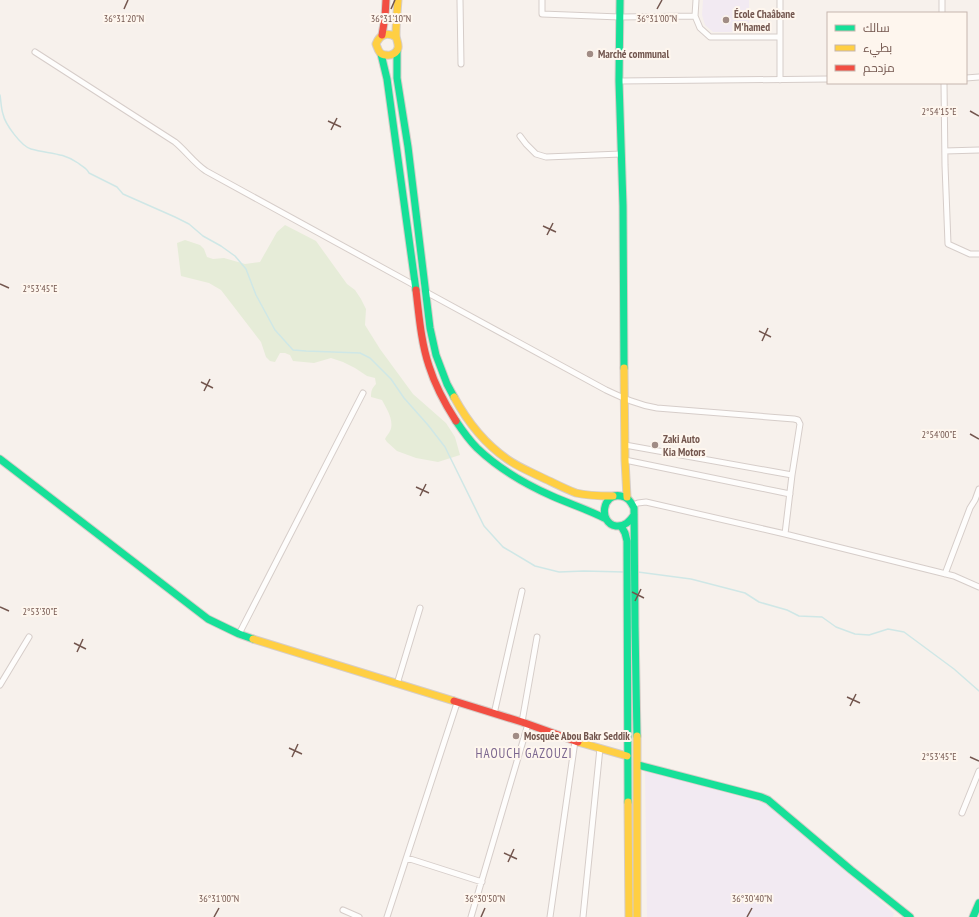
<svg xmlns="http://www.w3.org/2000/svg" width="979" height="917" font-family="'PT Sans Narrow',Cairo,sans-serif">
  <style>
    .education { fill: #f2eaf2 }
    .green { fill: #e6ecd8 }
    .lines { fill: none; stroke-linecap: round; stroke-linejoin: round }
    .stream { stroke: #cfe7e6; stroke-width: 1.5 }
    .street-casing { stroke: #d6cdc9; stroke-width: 7 }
    .fast-casing { stroke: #d6cdc8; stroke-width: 9 }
    .slow-casing { stroke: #d6cdc8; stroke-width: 9 }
    .jam-casing { stroke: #d6cdc8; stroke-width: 9 }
    .street { stroke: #fefdfc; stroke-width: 5 }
    .fast { stroke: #16e098; stroke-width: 7 }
    .slow { stroke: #ffcf43; stroke-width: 7 }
    .jam { stroke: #f24e42; stroke-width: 7 }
    .ticks { fill: none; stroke: #73564e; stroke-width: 1.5 }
    .poi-dot { fill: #a18c85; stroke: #fef6ee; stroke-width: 1.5 }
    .labels { text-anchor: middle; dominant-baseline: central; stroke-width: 4; stroke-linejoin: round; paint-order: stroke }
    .poi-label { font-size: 11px; font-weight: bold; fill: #73564e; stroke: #fef6ee; text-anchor: start }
    .quarter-label { font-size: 13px; letter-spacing: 1px; fill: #7b668f; stroke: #fef6ee }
    .ticks-label { font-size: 10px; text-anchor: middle; fill: #73564e; stroke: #fef6ee; stroke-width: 4; stroke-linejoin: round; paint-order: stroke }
  </style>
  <rect width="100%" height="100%" fill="#f7f1ec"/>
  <path class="education" d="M703,0H749V32H713L705,25L702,15Z
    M645,770L767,804L894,913L893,917H647Z"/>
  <path class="green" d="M285,225L316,241L347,284L355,290L361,299L366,309L365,325L380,349L413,394L446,423L455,437L460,455L438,462L416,458L397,451L387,442L385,439C386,436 389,434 390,431C395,421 386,408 382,400L371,397C371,391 372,388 376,384L375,378L367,376L355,368L343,362L331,358L314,363L293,361L290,355L285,353H280L275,362L270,361L266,357L261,342L221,290L209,283L181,276L177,243L185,240L200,245L204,249L207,257L213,259L224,258L245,264L260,262L277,232Z"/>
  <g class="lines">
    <path class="stream" d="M0,95C1,101 1,108 3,114C5,124 21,146 31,149C49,154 62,152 78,163C83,167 87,168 89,173L117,187L123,194L175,217L189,224L203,236L221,246L235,256L246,269L256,295L275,330L293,350L306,351L360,353L370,358L391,379L404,398L428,425L445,447L484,526L503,547L535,566L559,572L584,571L624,572
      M638,572L691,579L745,593L759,602L787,610L799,616L822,617L836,627L855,634L869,635L888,629L904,632L954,669L979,691"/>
    <g class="street-casing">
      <path id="street" d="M460,0L461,64
        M542,0V14L620,17L695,16L696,0
        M942,0V13
        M695,16L700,28L710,37H780
        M35,52L175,142C186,151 194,163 206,171L414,285
        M966,78L979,77
        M780,80V0
        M619,81L828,79
        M944,83L945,165L948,244L970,254H979
        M520,136L526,144L536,154L546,157L621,154
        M945,151L979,150
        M426,292L606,390C623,398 638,405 657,408L794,419L798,420L800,424L792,475L785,534
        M625,445L792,475
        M625,460L790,494
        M633,505L638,503L646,502L785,534L954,576L979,587
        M945,574L970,508L975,500L979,489
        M239,634L363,393
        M397,684L420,608
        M0,685L29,637
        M494,714L522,591
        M522,722L537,637
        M962,813L979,771
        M407,858L482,882
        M343,910L359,917
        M387,917L457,703
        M471,917L528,724
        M550,917L575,741
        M583,917L600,748"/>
    </g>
    <g class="fast-casing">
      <path id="fast" d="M620,0L619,81L623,206L624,368
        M397,51V78L408,147L430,328L436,355L447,384L454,397
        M381,54L387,79L416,290
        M456,421C462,430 469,440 477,448C498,468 525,484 552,496C570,504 589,510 606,519
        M0,459L208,619L239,634L253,639
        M634,515C630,521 625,527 616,526C598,523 602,492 621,496C628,497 631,502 634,508L635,627L637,736
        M621,526L625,533L627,541L628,802
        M638,765L761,797L768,800L851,870L910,917
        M973,917L979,903"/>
    </g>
    <g class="slow-casing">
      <path id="slow" d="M396,37C387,32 380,34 376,44C378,49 379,55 386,55C391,56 397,53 398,48C399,43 396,40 396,35C396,24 397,12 398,0
        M624,368L625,460L627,497
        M454,397C467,421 484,443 507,459C518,467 531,472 543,478C554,483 565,489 576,493C588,496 601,496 613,496
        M253,639L454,701
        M578,742L627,756
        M628,802L629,917
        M637,917V736"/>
    </g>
    <g class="jam-casing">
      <path id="jam" d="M382,35L385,17L386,0
        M416,290C419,315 421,342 429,366C435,385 445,404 456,421
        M454,701L522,722L578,742"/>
    </g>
    <use href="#street" class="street"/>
    <use href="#fast" class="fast"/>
    <use href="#slow" class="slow"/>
    <use href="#jam" class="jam"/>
  </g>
  <path class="ticks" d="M124,9L128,0M391,9L395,0M657,9L662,0M970,111L979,116M328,121L341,127M331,130L337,118M543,226L556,232M547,235L553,223M0,284L9,288M759,331L771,337M762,341L768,328M201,382L213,388M204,391L210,379M970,434L979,439M416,487L429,493M420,496L426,484M632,592L644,598M635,601L641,589M0,607L9,611M74,643L86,649M77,652L83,639M847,697L860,703M850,706L856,694M289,748L302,754M292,757L298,744M970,757L979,761M504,853L517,859M508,862L514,849M214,917L219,908M481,917L485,908M747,917L752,908"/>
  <g class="poi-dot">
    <circle cx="726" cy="20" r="4"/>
    <circle cx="590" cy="54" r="4"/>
    <circle cx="655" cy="445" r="4"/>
    <circle cx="516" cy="736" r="4"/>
  </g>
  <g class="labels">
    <g class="poi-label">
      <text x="734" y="14">École Chaâbane<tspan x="734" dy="13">M'hamed</tspan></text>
      <text x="598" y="54">Marché communal</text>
      <text x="663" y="439">Zaki Auto<tspan x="663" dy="13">Kia Motors</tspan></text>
      <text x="524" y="736">Mosquée Abou Bakr Seddik</text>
    </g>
    <g class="quarter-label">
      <text x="524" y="753">HAOUCH GAZOUZI</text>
    </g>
  </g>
  <g class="ticks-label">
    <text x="124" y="22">36°31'20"N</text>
    <text x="657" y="22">36°31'00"N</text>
    <text x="391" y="22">36°31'10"N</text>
    <text x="939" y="115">2°54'15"E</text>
    <text x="40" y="292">2°53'45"E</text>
    <text x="939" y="438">2°54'00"E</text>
    <text x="40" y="615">2°53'30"E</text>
    <text x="939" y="760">2°53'45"E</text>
    <text x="219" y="902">36°31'00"N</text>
    <text x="485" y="902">36°30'50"N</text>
    <text x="752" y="902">36°30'40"N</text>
  </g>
  <rect x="827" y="12" width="140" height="72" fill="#fef6ee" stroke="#c6b6ae"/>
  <rect x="835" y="25" width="20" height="6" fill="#16e098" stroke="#c6b6ae"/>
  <text x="863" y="32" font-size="12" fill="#73564e">سالك</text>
  <rect x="835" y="45" width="20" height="6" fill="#ffcf43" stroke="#c6b6ae"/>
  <text x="863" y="52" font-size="12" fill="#73564e">بطيء</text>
  <rect x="835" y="65" width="20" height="6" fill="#f24e42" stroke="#c6b6ae"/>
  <text x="863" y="72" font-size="12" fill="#73564e">مزدحم</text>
</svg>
